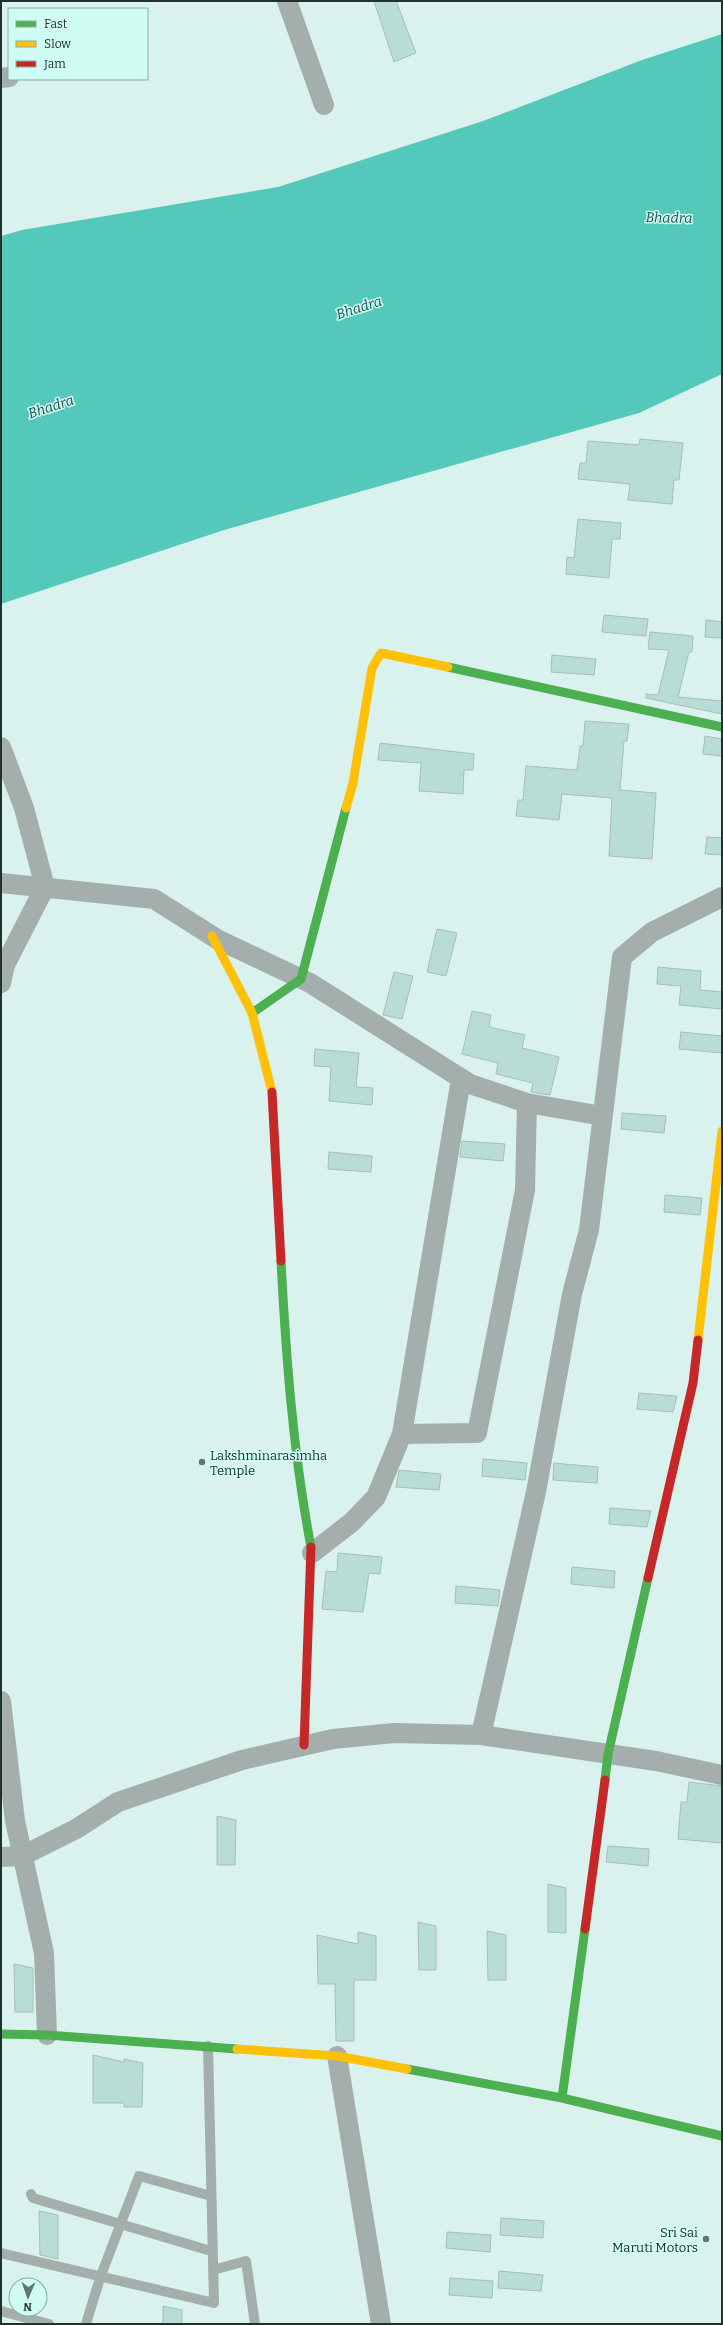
<svg xmlns="http://www.w3.org/2000/svg" width="723" height="2325" font-family="Bitter,serif">
  <style>
    .water { fill: #54c9bb }
    .building { fill: #b8ddd6; stroke: #aabcb9 }
    .lines { fill: none; stroke-linecap: round; stroke-linejoin: round }
    .lane { stroke: #a4aeac; stroke-width: 10 }
    .street { stroke: #a4aeac; stroke-width: 20 }
    .fast { stroke: #4caf50; stroke-width: 9 }
    .slow { stroke: #ffc107; stroke-width: 9 }
    .jam { stroke: #c62828; stroke-width: 9 }
    .poi-dot { fill: #617571; stroke: #cffcf3; stroke-width: 1.5 }
    .labels { text-anchor: middle; dominant-baseline: central; stroke-width: 3; stroke-linejoin: round; paint-order: stroke }
    .poi-label { font-size: 13px; fill: #20322e; stroke: #cffcf3; text-anchor: start }
    .water-label { font-size: 14px; font-style: italic; fill: #185249; stroke: #cffcf3 }
  </style>
  <rect width="100%" height="100%" fill="#daf2ed"/>
  <path class="water" d="M722,34V374L639,413L224,530L1,604V236L22,230L278,187L483,121L642,60Z"/>
  <path class="building" d="M374,1H396L416,53L394,62Z
    M640,439L683,443L679,480H674L672,504L628,500L630,484L578,479L580,463H586L588,441L639,445Z
    M578,519L621,523L620,539H612L609,578L566,574L567,557L574,558Z
    M604,615L648,619L646,636L602,632Z
    M706,620L722,622V638L705,637Z
    M650,632L693,636L692,652H689L678,697L722,701V714L646,698V694L658,695L669,650L648,649Z
    M552,655L596,659L594,675L551,672Z
    M585,721L629,724L627,741H624L620,790L656,793L652,859L609,856L612,798L562,794L559,820L516,816L518,800H523L526,766L577,770L580,746H583Z
    M705,736L722,739V756L703,754Z
    M380,743L474,754L473,770H464L463,794L419,791L421,763L378,760Z
    M707,837L722,838V855L705,854Z
    M437,929L457,933L446,976L427,972Z
    M658,967L701,971L700,990L722,992V1009L679,1005L681,986L657,984Z
    M394,972L413,976L402,1019L383,1015Z
    M472,1011L491,1015L489,1027L525,1035L522,1048L559,1057L550,1095L531,1092L533,1083L496,1074L498,1063L462,1054Z
    M681,1032L722,1036V1053L679,1049Z
    M315,1049L359,1053L356,1087L373,1088L372,1105L329,1101L331,1067L314,1066Z
    M622,1113L666,1116L664,1133L621,1129Z
    M462,1141L505,1144L503,1161L460,1157Z
    M329,1152L372,1156L371,1172L328,1169Z
    M665,1195L702,1198L700,1215L664,1212Z
    M639,1393L677,1396L673,1412L637,1409Z
    M483,1459L527,1463L525,1480L482,1476Z
    M554,1463L598,1467L597,1483L553,1480Z
    M399,1470L441,1474L439,1490L396,1487Z
    M610,1508L651,1511L647,1527L609,1524Z
    M338,1553L382,1557L380,1574L369,1573L363,1612L322,1609L326,1571L337,1572Z
    M572,1567L615,1571L614,1588L571,1584Z
    M456,1586L500,1590L498,1606L455,1603Z
    M689,1782L722,1786V1843L678,1839L681,1802H687Z
    M217,1816L236,1820L235,1865H217Z
    M608,1846L649,1849L648,1866L606,1862Z
    M548,1884L566,1888V1933L548,1932Z
    M418,1922L436,1926V1970H419Z
    M487,1931L506,1935V1980H488Z
    M358,1932L376,1936V1980H354V2041H336L335,1984H318L317,1935L358,1944Z
    M14,1964L33,1968V2012H15Z
    M93,2055L124,2062V2059L143,2063L142,2107H124V2103H93Z
    M39,2211L58,2215V2259L40,2255Z
    M501,2218L544,2221L543,2238L500,2235Z
    M447,2232L491,2235L490,2252L446,2248Z
    M499,2271L543,2275L541,2291L498,2288Z
    M450,2278L493,2281L492,2298L449,2295Z
    M163,2306L182,2310V2324H163Z"/>
  <g class="lines">
    <path class="lane" d="M31,2194L33,2198L211,2251
      M1,2253L214,2303L208,2046
      M213,2270L246,2261L255,2324
      M1,2311L49,2324
      M86,2324L100,2278L139,2176L211,2196"/>
    <path class="street" d="M287,1L324,105
      M1,78L9,77
      M1,747L24,808L45,887L5,965L1,983
      M1,883L154,899L217,939L310,983L470,1084L527,1103L603,1116
      M402,1434L461,1079
      M312,1553L352,1522L376,1497L402,1434L477,1433L525,1190L527,1103
      M1,1701L15,1821L44,1953L47,2035
      M481,1735L536,1492L572,1294L589,1230L622,957L652,932L722,897
      M1,1857L22,1856L76,1829L118,1802L242,1760L333,1739L394,1733L481,1735L656,1761L722,1775
      M337,2056L381,2324"/>
    <path class="fast" d="M448,667L722,727
      M252,1013L301,979L346,808
      M281,1261C286,1356 293,1453 311,1547
      M605,1780L608,1754L648,1578
      M1,2034L47,2035L237,2049
      M407,2069L562,2098L722,2136
      M562,2098L585,1929"/>
    <path class="slow" d="M346,808L353,783L372,668L381,653L448,667
      M212,936L252,1013L272,1092
      M698,1340L722,1131
      M237,2049L337,2056L407,2069"/>
    <path class="jam" d="M272,1092L281,1261
      M648,1578L693,1383L698,1340
      M304,1745L311,1547
      M585,1929L605,1780"/>
  </g>
  <g class="poi-dot">
    <circle cx="202" cy="1462" r="4"/>
    <circle cx="706" cy="2239" r="4"/>
  </g>
  <g class="labels">
    <g class="poi-label">
      <text x="210" y="1455">Lakshminarasimha<tspan x="210" dy="15">Temple</tspan></text>
      <text x="698" y="2232" text-anchor="end">Sri Sai<tspan x="698" dy="15">Maruti Motors</tspan></text>
    </g>
    <g class="water-label">
      <text transform="translate(669 218) rotate(1)">Bhadra</text>
      <text transform="translate(359 308) rotate(-18)">Bhadra</text>
      <text transform="translate(51 407) rotate(-18)">Bhadra</text>
    </g>
  </g>
  <rect width="723" height="2325" fill="none" stroke="#20322e" stroke-width="4"/>
  <rect x="8" y="8" width="140" height="72" fill="#cffcf3" stroke="#89aba4"/>
  <rect x="16" y="21" width="20" height="6" fill="#4caf50" stroke="#89aba4"/>
  <text x="44" y="28" font-size="12" fill="#20322e">Fast</text>
  <rect x="16" y="41" width="20" height="6" fill="#ffc107" stroke="#89aba4"/>
  <text x="44" y="48" font-size="12" fill="#20322e">Slow</text>
  <rect x="16" y="61" width="20" height="6" fill="#c62828" stroke="#89aba4"/>
  <text x="44" y="68" font-size="12" fill="#20322e">Jam</text>
  <g transform="translate(28 2297) rotate(182)"><circle r="19" fill="#cffcf3" stroke="#89aba4"/>
  <path d="M0-3L7 15L0 10L-7 15Z" fill="#617571"/>
  <text y="-6" font-size="11" font-weight="bold" text-anchor="middle" fill="#20322e">N</text>
  </g>
</svg>
